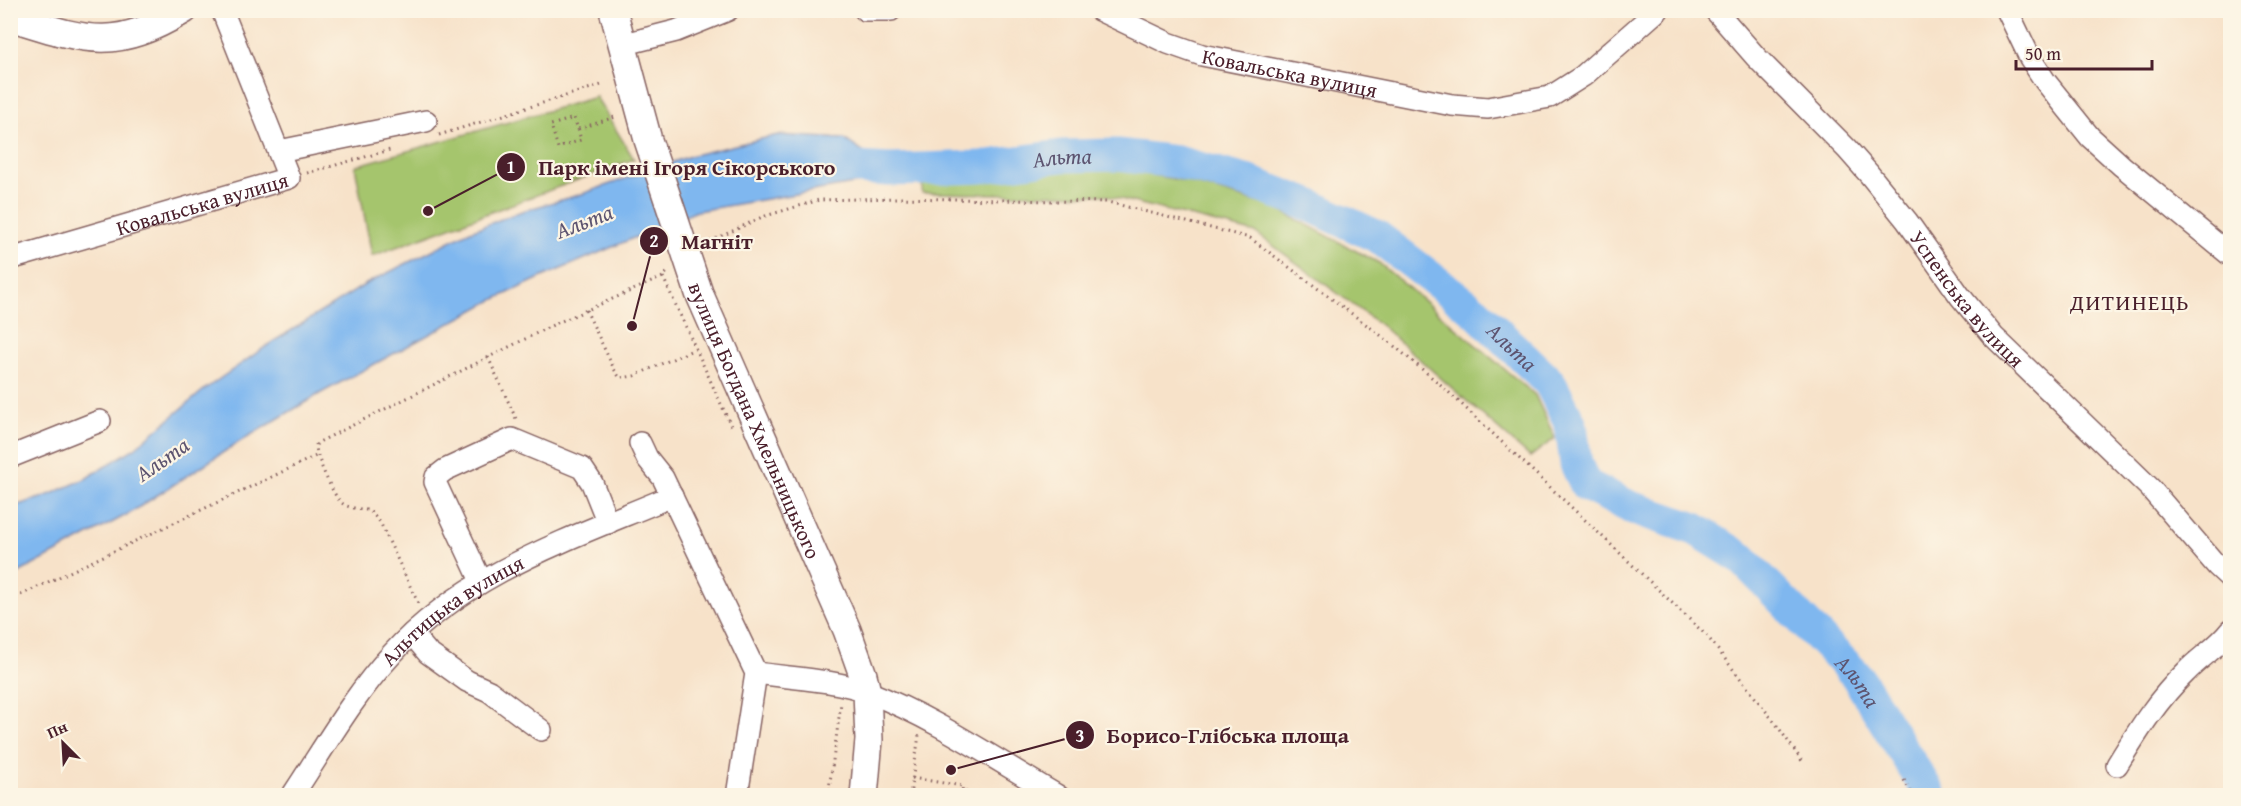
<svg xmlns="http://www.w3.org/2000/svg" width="2241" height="806" font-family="'Gentium Book Plus',serif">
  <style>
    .green { fill: #a5c56d; stroke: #78724c; stroke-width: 1.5 }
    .water { fill: #7fb7ef; stroke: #646b8d; stroke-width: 1.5 }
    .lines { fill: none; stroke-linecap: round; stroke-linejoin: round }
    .river { stroke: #7fb7ef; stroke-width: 33 }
    .minor-casing { stroke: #876362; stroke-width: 24 }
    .major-casing { stroke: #876362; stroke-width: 30 }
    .path { stroke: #876362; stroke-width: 3; stroke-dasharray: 1.5 4.5; stroke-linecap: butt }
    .minor { stroke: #fff; stroke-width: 21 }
    .major { stroke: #fff; stroke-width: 27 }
    .labels { text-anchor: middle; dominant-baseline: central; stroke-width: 4.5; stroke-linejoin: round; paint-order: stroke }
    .street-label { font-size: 21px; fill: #4a1f2b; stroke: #fcf5e5 }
    .water-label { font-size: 22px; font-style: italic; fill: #5d5470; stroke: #fcf5e5 }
    .neighbourhood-label { font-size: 22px; letter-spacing: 1.5px; fill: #4a1f2b; stroke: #fcf5e5 }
    .leader { fill: none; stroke: #4a1f2b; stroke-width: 2 }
    .callout-dot { fill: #4a1f2b; stroke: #fcf5e5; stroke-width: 2 }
    .mark-label { font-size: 18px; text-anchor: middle; font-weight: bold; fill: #fff }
    .callout-label { font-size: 22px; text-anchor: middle; font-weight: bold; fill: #4a1f2b; stroke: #fcf5e5; stroke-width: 4.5; stroke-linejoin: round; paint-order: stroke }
  </style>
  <rect width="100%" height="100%" fill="#fcf5e5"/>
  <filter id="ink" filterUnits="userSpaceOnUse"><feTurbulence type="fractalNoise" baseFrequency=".0167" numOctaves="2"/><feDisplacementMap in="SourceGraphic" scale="12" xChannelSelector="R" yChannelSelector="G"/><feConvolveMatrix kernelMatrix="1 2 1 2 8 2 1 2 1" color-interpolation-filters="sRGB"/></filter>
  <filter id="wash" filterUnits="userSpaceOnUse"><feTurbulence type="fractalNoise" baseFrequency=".008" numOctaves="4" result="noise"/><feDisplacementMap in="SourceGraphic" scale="24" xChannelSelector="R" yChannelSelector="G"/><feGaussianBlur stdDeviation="1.35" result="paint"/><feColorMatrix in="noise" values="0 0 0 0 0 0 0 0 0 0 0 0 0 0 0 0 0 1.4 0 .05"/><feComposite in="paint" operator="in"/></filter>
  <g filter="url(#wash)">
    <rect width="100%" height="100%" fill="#f7e2c9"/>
    <path class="green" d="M596,97L634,159L372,256L355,166Z
      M1099,166L1186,181L1273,207L1379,263L1535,395L1555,438L1530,457L1383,327L1256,233L1105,195L922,193L923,178L987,176Z"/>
    <path class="water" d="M778,135L844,139L889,170L865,182L697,211L540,278L491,301L321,393L239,442L130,513L11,577V507L44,497L85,479L135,448L205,389L271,343L366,284L468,232L522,211L579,195L693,155Z"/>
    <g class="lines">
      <path class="river" id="s1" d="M844,167L889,170L981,167L1061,156L1118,155L1177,162L1249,182L1309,205L1378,237L1475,311L1550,383L1571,425L1576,464L1586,485L1630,507L1695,529L1740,557L1856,675L1931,796"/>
    </g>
  </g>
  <g filter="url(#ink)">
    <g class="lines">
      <g class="minor-casing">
        <g id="minor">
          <path d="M865,10H891"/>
          <path id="s2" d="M1099,10L1168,43L1202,55L1452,105L1488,108L1550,97L1583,76L1658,10"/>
          <path id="s3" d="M1715,10L1756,57L1847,149L1869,174L1907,221L1960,296L1993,336L2150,488L2217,566L2230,578"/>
          <path d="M2007,10L2030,58L2045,81L2090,137L2122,166L2230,255"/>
          <path d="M621,45L676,31L728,10"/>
          <path d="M279,151L426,121"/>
          <path id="s4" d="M10,259L289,178L222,10"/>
          <path d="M640,443L647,458L663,478L756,673L737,796"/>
          <path d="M10,457L100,421"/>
          <path d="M481,581L435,482L436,477L445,470L512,439L582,468L592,483L608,523"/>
          <path d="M412,634L428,653L467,681L489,691L541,730"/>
          <path d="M756,673C790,678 837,680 868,692C935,718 996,760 1058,796"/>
          <path d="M2117,765C2138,731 2157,700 2186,672C2200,657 2218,647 2230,631"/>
          <path id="s5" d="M292,796C324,748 353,696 392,654C466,572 573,538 672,496"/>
        </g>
      </g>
      <g class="major-casing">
        <g id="major">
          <path id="s6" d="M613,10L648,140L699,293L847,630L863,675L867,692L869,740L864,796"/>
          <path d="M10,17C85,40 112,53 184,10"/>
        </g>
      </g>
      <path class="path" d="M578,129L581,140L558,148L551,125L574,118L578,129L615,117
        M439,135L601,85
        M307,173L390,150
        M705,244L762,217L819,200L898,198L1108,202L1250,238L1387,340L1441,385L1584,519L1707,636L1776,724L1802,761
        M663,277L732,428
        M586,310L614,369L620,378L634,376L695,349
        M488,357L517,421
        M10,600L318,455
        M418,603L380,522L370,511C361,508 349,509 342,503C334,498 315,455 316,445L319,442L557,323L663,277L668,271
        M912,778L963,786L962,791L986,796
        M1904,780L1913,796
        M828,796L841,703
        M910,796L919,735"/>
      <use href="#minor" class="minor"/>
      <use href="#major" class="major"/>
    </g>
  </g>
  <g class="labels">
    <g class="street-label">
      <text stroke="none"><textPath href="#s2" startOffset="202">Ковальська вулиця</textPath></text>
      <text stroke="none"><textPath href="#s4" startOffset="200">Ковальська вулиця</textPath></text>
      <text stroke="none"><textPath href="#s3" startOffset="384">Успенська вулиця</textPath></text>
      <text stroke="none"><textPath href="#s6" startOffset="435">вулиця Богдана Хмельницького</textPath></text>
      <text stroke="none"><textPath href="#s5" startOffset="249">Альтицька вулиця</textPath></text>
    </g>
    <g class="water-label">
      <text stroke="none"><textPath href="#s1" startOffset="219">Альта</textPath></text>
      <text transform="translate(584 221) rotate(-21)">Альта</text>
      <text stroke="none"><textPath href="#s1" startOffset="723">Альта</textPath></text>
      <text transform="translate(162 459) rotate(-35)">Альта</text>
      <text stroke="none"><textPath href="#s1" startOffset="1227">Альта</textPath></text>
    </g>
    <g class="neighbourhood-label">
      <text x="2130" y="302">ДИТИНЕЦЬ</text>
    </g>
  </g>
  <path class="leader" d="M428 211L511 167M632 326L654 241M951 770L1080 735"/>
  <g class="callout-dot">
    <circle cx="428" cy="211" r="6"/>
    <circle cx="632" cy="326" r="6"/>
    <circle cx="951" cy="770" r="6"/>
    <circle cx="511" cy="167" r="15"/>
    <circle cx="654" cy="241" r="15"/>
    <circle cx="1080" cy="735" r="15"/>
  </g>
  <g class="mark-label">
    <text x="511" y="173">1</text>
    <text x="654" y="247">2</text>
    <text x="1080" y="742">3</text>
  </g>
  <g class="callout-label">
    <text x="687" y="175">Парк імені Ігоря Сікорського</text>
    <text x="717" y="249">Магніт</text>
    <text x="1228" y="743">Борисо-Глібська площа</text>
  </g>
  <rect width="2241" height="806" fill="none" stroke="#fcf5e5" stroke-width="36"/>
  <g transform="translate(63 743) rotate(336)" stroke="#fcf5e5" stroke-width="4.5" paint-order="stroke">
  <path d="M0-4.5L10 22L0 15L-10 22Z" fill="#4a1f2b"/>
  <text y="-9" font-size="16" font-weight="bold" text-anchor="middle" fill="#4a1f2b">Пн</text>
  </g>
  <path d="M2016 60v9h136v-9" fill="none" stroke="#4a1f2b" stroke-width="3"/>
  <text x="2025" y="60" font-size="18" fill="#4a1f2b" stroke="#fcf5e5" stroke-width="4.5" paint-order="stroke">50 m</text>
</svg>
